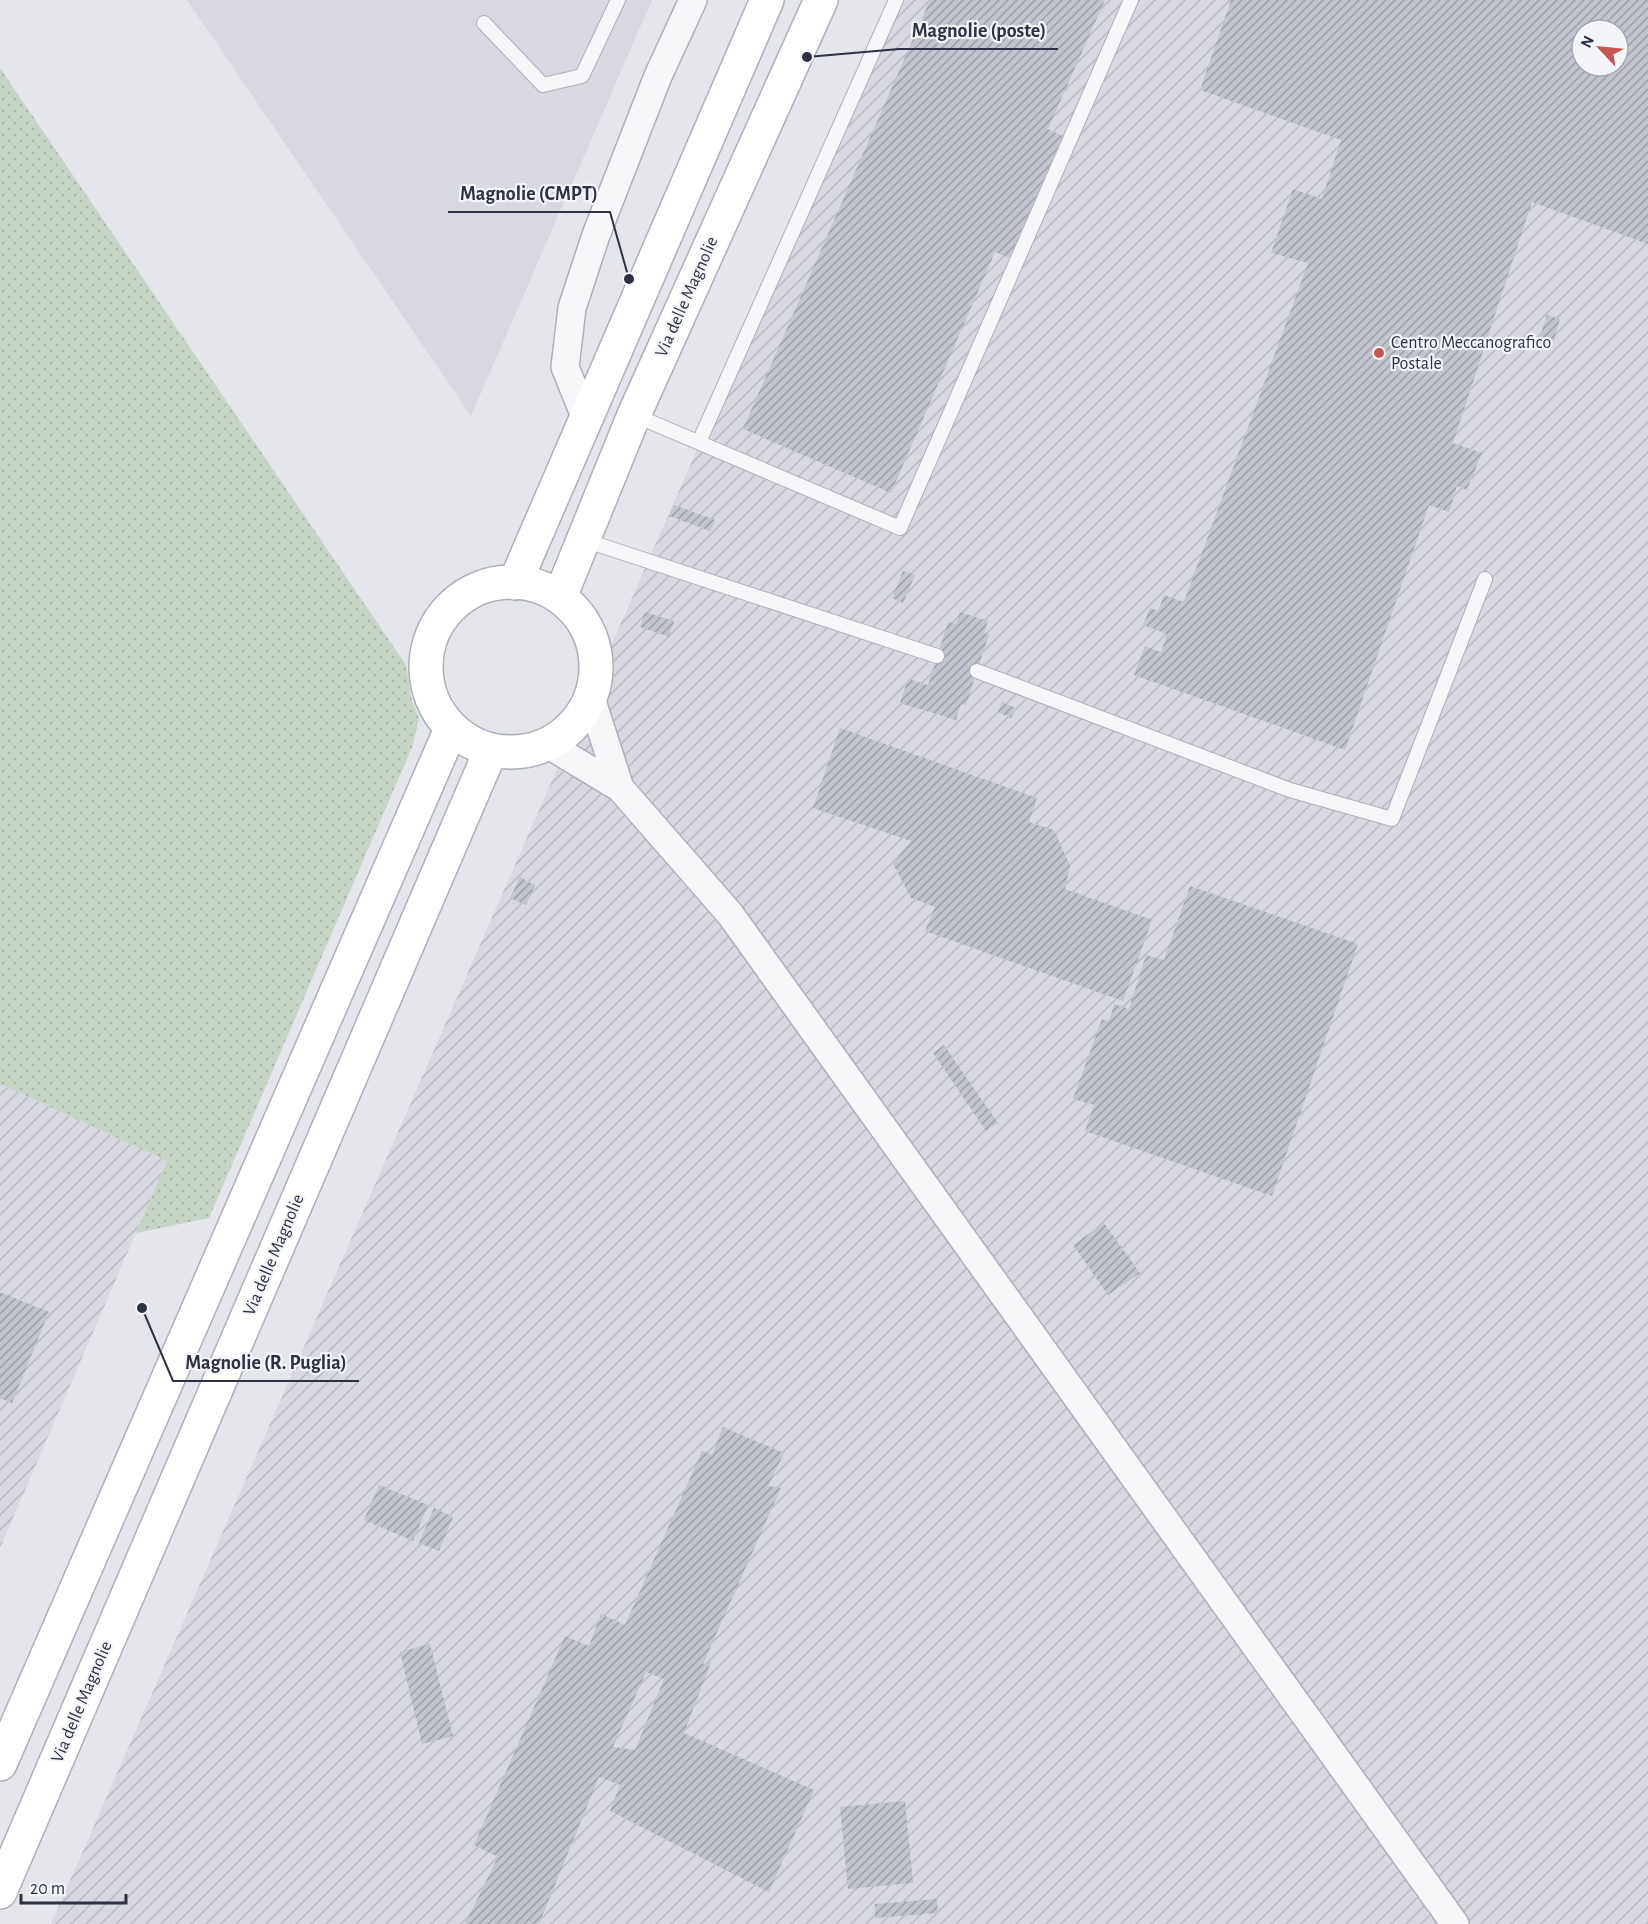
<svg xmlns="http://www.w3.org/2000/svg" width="1648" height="1924" font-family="'Alegreya Sans',sans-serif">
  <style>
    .built { fill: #d7d8e0 }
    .industrial { fill: url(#industrial-furrows); fill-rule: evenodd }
    .grass { fill: url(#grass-dots) }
    .building { fill: url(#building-hatch); fill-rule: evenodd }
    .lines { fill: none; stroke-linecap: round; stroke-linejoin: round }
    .lane-casing { stroke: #adb0b9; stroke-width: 16 }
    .street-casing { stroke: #adb0b9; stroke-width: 30 }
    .secondary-casing { stroke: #adb0b9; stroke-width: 36 }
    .lane { stroke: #f7f7fa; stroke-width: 14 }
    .street { stroke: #f7f7fa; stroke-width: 27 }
    .secondary { stroke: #fff; stroke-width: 33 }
    .poi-dot { fill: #c85551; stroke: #f4f5f9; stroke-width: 2 }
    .labels { text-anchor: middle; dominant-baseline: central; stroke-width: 4.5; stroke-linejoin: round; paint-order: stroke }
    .street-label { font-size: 18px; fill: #2c3143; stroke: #f4f5f9 }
    .poi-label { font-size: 18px; fill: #2c3143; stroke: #f4f5f9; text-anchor: start }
    .leader { fill: none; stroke: #2c3143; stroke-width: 2 }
    .callout-dot { fill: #2c3143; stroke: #f4f5f9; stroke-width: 2 }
    .callout-label { font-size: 20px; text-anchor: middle; font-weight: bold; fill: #2c3143; stroke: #f4f5f9; stroke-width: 4.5; stroke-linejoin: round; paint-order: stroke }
  </style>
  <defs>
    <pattern id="industrial-furrows" width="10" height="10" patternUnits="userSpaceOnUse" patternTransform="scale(1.5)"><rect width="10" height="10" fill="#d7d8e0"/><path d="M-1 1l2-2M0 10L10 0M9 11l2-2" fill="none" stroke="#b9bac1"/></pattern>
    <pattern id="grass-dots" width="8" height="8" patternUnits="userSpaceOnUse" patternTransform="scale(1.5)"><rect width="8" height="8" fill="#c7d5c6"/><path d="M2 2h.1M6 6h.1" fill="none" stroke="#abb7ab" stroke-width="1.8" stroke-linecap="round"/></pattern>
    <pattern id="building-hatch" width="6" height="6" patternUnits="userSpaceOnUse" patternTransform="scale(1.5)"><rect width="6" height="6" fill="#c2c4ce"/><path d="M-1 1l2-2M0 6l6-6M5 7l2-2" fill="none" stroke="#9ea0a9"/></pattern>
  </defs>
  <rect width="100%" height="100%" fill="#e4e6eb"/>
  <path class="built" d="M187,0H652L471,416Z"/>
  <path class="industrial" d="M894,0H1648V1924H51ZM1582,30H1618V66H1582Z
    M0,1084L167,1161L0,1548Z"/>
  <path class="grass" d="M0,68L406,665L412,701L419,717L413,745L209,1218L136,1233L167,1161L0,1084Z"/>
  <path class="building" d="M930,0H1105L1048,129L1063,136L1009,258L995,252L891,493L743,429Z
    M1231,0H1648V244L1532,202L1453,443L1482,453L1467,490L1457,486L1449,512L1429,505L1345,750L1134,675L1145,646L1161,652L1167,634L1143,625L1150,608L1158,611L1164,595L1184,602L1308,263L1271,253L1293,189L1322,199L1341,140L1200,90ZM1582,30H1618V66H1582Z
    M1547,315L1560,319L1552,347L1538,343Z
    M674,505L715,520L710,531L669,516Z
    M903,571L915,575L903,603L892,598Z
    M645,612L674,621L669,637L640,627Z
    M960,612L988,621L984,633L989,634L966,705L961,704L956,720L900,703L908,679L928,685L948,622L956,624Z
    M1002,702L1016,708L1011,718L998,712Z
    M840,728L1037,798L1029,822L1054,830L1070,866L1065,889L1152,920L1123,1001L925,931L935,907L911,898L893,864L911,841L813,808Z
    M520,877L535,885L526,905L510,898Z
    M1190,886L1358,944L1272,1196L1085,1131L1094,1105L1073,1099L1102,1019L1109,1022L1114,1004L1129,1009L1146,955L1164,960Z
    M944,1045L998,1123L986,1131L933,1053Z
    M1104,1223L1140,1273L1108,1295L1073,1245Z
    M0,1292L49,1312L12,1403L0,1398Z
    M723,1427L784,1453L768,1486L781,1488L703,1664L711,1662L684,1733L814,1790L769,1892L610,1811L620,1785L599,1777L539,1924H465L498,1857L474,1845L565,1636L589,1646L601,1614L625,1625L702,1451L712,1455ZM646,1672L664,1679L635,1750L613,1747Z
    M379,1485L428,1505L413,1541L364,1520Z
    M434,1508L453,1517L439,1551L419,1543Z
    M430,1644L453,1736L422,1744L400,1652Z
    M905,1801L913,1883L848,1889L840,1807Z
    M937,1899L938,1913L875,1918V1904Z"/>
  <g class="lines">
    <g class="lane-casing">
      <path id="lane" d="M484,23L543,85L582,76L618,0
        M634,415L900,528L1131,0
        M699,442L896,0
        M584,540L937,656
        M977,671L1290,790L1392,819L1485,579"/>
    </g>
    <g class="street-casing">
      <path id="street" d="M586,419L565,367L572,308L596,235L658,76L693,0
        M591,698L620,788
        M547,744L620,788L730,914L1455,1924"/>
    </g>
    <g class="secondary-casing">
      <path id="secondary" d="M426 667a85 85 0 1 1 170 0a85 85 0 1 1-170 0Z
        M515,583L767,0
        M560,597L634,415L821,0
        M0,1764L451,729
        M0,1892L491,750"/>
    </g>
    <use href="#lane" class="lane"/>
    <use href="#street" class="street"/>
    <use href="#secondary" class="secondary"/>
  </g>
  <circle class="poi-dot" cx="1379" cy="353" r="6"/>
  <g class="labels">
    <g class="street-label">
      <text transform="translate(687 297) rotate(-66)">Via delle Magnolie</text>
      <text transform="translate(274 1255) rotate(-67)">Via delle Magnolie</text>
      <text transform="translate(82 1702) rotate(-67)">Via delle Magnolie</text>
    </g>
    <g class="poi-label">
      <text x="1391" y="343">Centro Meccanografico<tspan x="1391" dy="21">Postale</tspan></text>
    </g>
  </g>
  <path class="leader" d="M807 57L899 49H1058M629 279L610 212H448M142 1308L173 1381H359"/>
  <g class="callout-dot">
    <circle cx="807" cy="57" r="6"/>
    <circle cx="629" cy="279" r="6"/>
    <circle cx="142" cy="1308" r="6"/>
  </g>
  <g class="callout-label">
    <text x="979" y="37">Magnolie (poste)</text>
    <text x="529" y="200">Magnolie (CMPT)</text>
    <text x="266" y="1369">Magnolie (R. Puglia)</text>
  </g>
  <g transform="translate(1600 48) rotate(296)"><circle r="28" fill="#f4f5f9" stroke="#a4a7b0" stroke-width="1.5"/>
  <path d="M0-4.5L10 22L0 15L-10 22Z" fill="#c85551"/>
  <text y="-9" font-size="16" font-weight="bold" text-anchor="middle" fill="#2c3143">N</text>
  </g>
  <path d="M21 1894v9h105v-9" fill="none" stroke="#2c3143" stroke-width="3"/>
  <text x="30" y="1894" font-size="18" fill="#2c3143" stroke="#f4f5f9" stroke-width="4.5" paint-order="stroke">20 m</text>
</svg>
